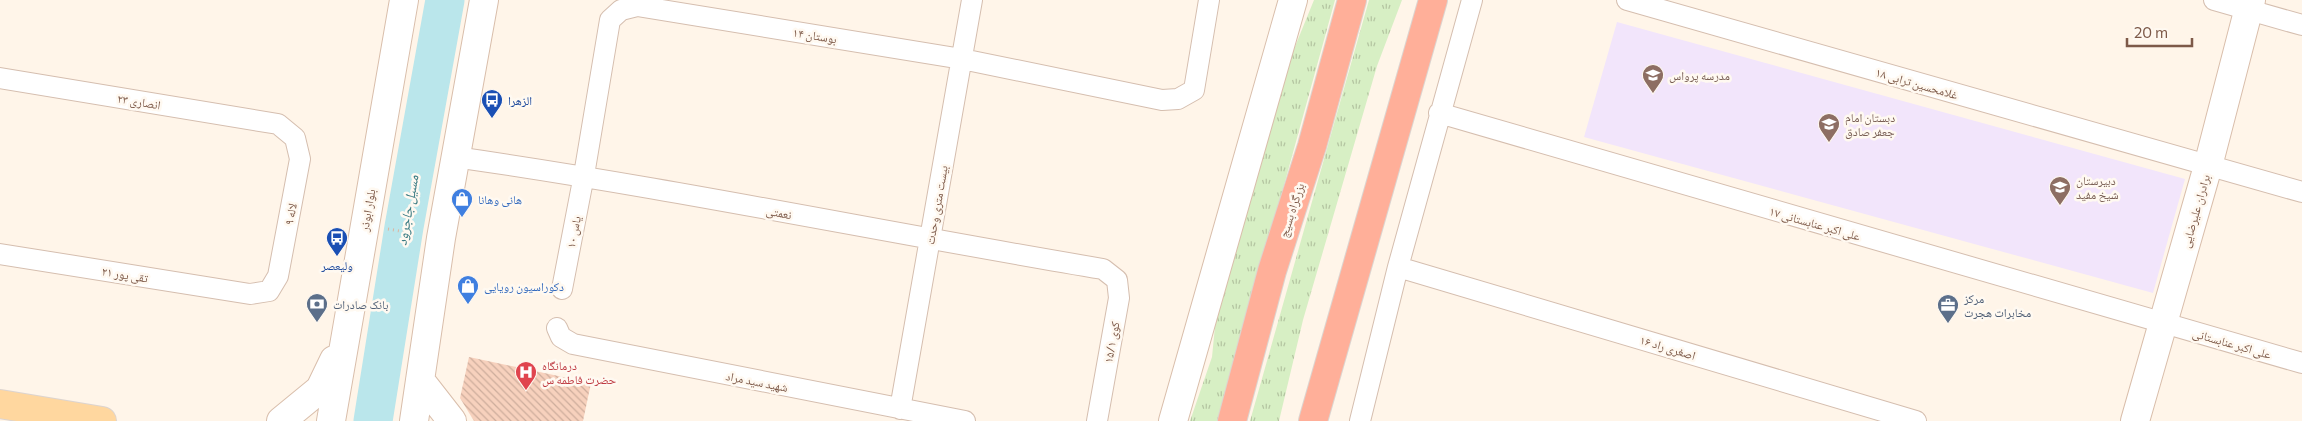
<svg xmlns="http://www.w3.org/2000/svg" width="2302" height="421" font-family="Commissioner,'Noto Naskh Arabic',sans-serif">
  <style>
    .education { fill: #f2e5fb }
    .grass { fill: url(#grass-tufts) }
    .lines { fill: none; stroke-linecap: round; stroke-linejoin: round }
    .river { stroke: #bae6eb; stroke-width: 39 }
    .building { fill: url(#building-back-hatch) }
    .street-casing { stroke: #d5beaf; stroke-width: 22 }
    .secondary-casing { stroke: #d9beab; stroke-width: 30 }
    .primary-casing { stroke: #ddd4cf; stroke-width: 30 }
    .highway-casing { stroke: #ddd4cf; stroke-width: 30 }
    .path { stroke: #ddb49f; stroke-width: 3; stroke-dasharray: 1 4; stroke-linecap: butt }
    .street { stroke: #fff; stroke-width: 20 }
    .secondary { stroke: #fff; stroke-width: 28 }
    .primary { stroke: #ffd79f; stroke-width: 28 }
    .highway { stroke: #ffaf99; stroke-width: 28 }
    .labels { text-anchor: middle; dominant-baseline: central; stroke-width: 5; stroke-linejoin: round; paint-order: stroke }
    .street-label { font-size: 12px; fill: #7d5948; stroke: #fff9f1 }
    .education-label { font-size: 12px; fill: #785e54; stroke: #fff9f1; text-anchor: start }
    .transit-label { font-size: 12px; fill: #164399; stroke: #fff9f1; text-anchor: start }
    .shop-label { font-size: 12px; fill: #366cbe; stroke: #fff9f1; text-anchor: start }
    .service-label { font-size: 12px; fill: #4e5e75; stroke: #fff9f1; text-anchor: start }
    .health-label { font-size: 12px; fill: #be3a42; stroke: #fff9f1; text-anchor: start }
    .water-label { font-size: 14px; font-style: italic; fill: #3a7b83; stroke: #fff9f1 }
  </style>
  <defs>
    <pattern id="grass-tufts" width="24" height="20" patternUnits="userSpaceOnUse" patternTransform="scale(1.25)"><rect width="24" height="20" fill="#d7efc4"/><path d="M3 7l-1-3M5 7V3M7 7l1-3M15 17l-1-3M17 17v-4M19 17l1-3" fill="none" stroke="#b4c5a1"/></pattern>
    <pattern id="building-back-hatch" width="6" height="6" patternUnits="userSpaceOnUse" patternTransform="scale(1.25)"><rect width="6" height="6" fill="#f7d1bd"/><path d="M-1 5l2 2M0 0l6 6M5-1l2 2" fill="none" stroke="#cdad9c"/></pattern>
  </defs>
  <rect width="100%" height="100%" fill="#fff5e9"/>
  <path class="education" d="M1617,22L2185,179L2153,293L1584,137Z"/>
  <path class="grass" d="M1314,0H1335L1219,421H1190L1212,357L1218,296L1285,71Z
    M1369,0H1402L1377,66L1303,320L1279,421H1250Z"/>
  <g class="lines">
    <path class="river" d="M373,421L404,227L445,0"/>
  </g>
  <path class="building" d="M469,357L591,383L583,421H474L460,398Z"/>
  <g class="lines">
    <g class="street-casing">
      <path id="street" d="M1627,0L2302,192
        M2214,0L2302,25
        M0,78L278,124L295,138L300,159L278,276L269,291L250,294L0,254
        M1439,113L2302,363
        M455,157C672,188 887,233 1103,269L1117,280L1119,298L1097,421
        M1398,267L1916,421
        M562,289L584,175L610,20L621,10L637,6L962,59L1162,100L1178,99L1194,90L1209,0
        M557,328L561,337L573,344L965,421
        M900,409L972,0
        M1360,421L1398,267L1472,0"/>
    </g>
    <g class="secondary-casing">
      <path id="secondary" d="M420,380L452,421
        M281,421L320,389L334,360
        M331,421L404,0
        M414,421L441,238L484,0
        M1173,421L1293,0
        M2135,421L2208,166L2251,0"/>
    </g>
    <g class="primary-casing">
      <path id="primary" d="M0,404L102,421"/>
    </g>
    <g class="highway-casing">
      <path id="highway" d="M1232,421L1272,271L1312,146L1352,0
        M1313,421L1433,0"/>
    </g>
    <path class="path" d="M388,229L417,234"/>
    <use href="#street" class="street"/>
    <use href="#secondary" class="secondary"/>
    <use href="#primary" class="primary"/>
    <use href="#highway" class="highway"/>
  </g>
  <defs>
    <g id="school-pin" transform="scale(1.125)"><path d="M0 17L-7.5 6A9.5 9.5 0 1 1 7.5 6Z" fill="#8d6e63" stroke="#fff9f1"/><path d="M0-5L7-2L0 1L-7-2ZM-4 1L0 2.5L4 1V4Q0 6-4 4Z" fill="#fff"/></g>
    <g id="bus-pin" transform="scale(1.125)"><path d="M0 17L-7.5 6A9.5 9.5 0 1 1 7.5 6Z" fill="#1a4fb4" stroke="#fff9f1"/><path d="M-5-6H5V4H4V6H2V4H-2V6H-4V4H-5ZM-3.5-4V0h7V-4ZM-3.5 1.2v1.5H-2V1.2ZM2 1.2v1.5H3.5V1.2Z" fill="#fff"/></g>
    <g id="shop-pin" transform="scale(1.125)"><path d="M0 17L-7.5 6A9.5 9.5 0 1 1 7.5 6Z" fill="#3f7fe0" stroke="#fff9f1"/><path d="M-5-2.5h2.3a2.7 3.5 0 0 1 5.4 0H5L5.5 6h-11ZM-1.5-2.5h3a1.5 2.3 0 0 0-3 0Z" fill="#fff"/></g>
    <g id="bank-pin" transform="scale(1.125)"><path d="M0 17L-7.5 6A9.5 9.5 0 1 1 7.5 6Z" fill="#5c6f8a" stroke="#fff9f1"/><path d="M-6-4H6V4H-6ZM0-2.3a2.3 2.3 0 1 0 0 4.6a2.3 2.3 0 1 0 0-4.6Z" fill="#fff"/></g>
    <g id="office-pin" transform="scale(1.125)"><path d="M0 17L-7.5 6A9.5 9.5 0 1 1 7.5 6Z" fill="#5c6f8a" stroke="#fff9f1"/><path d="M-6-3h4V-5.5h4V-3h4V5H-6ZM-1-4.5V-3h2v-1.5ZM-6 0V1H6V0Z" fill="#fff"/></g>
    <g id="hospital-pin" transform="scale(1.125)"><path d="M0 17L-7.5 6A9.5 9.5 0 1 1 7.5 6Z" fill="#e0444e" stroke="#fff9f1"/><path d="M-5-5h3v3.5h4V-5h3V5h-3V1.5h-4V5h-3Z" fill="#fff"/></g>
  </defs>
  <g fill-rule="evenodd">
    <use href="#school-pin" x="1653" y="75"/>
    <use href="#bus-pin" x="492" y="100"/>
    <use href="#school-pin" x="1829" y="124"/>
    <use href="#school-pin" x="2060" y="187"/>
    <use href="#shop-pin" x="462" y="199"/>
    <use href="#bus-pin" x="337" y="238"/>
    <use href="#shop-pin" x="468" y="286"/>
    <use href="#bank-pin" x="317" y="304"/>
    <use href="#office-pin" x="1948" y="305"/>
    <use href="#hospital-pin" x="526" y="372"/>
  </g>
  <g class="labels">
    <g class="street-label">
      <text transform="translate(815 35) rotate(9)">بوستان ۱۴</text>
      <text transform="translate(1917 83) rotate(16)">غلامحسین ترابی ۱۸</text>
      <text transform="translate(139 101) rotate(9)">انصاری ۲۳</text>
      <text transform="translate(936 205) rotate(-80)">بیست متری وحدت</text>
      <text transform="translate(367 210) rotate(-80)">بلوار ابوذر</text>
      <text transform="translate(1291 210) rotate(-72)">بزرگراه بسیج</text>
      <text transform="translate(2195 211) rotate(-74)">برادران علیرضایی</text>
      <text transform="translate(779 212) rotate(11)">نعمتی</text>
      <text transform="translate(290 214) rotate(-79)">لاله ۹</text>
      <text transform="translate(1815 223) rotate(16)">علی اکبر عنابستانی ۱۷</text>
      <text transform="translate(573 232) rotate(-79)">یاس ۱۰</text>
      <text transform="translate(125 274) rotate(9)">تقی پور ۲۱</text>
      <text transform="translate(1111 342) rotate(-80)">کوی ۱۵/۱</text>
      <text transform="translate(2232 343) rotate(16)">علی اکبر عنابستانی</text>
      <text transform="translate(1668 347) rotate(17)">اصغری راد ۱۶</text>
      <text transform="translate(757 381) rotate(11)">شهید سید مراد</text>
    </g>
    <g class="education-label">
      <text x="1669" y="75">مدرسه پرواس</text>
      <text x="1845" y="117">دبستان امام<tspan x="1845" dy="14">جعفر صادق</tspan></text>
      <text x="2076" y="180">دبیرستان<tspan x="2076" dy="14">شیخ مفید</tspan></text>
    </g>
    <g class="transit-label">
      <text x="508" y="100">الزهرا</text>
      <text x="337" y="265" text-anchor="middle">ولیعصر</text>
    </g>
    <g class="shop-label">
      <text x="478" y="199">هانی وهانا</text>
      <text x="484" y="286">دکوراسیون رویایی</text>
    </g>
    <g class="service-label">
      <text x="1964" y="298">مرکز<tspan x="1964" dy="14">مخابرات هجرت</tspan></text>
      <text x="333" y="304">بانک صادرات</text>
    </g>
    <g class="health-label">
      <text x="542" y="365">درمانگاه<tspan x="542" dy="14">حضرت فاطمه س</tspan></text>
    </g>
    <g class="water-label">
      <text transform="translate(407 210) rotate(-80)">مسیل جاجرود</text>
    </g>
  </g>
  <path d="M2127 38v8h65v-8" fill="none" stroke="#7d5948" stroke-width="2.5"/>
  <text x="2134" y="38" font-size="15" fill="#7d5948" stroke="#fff9f1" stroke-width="4" paint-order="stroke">20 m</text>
</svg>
